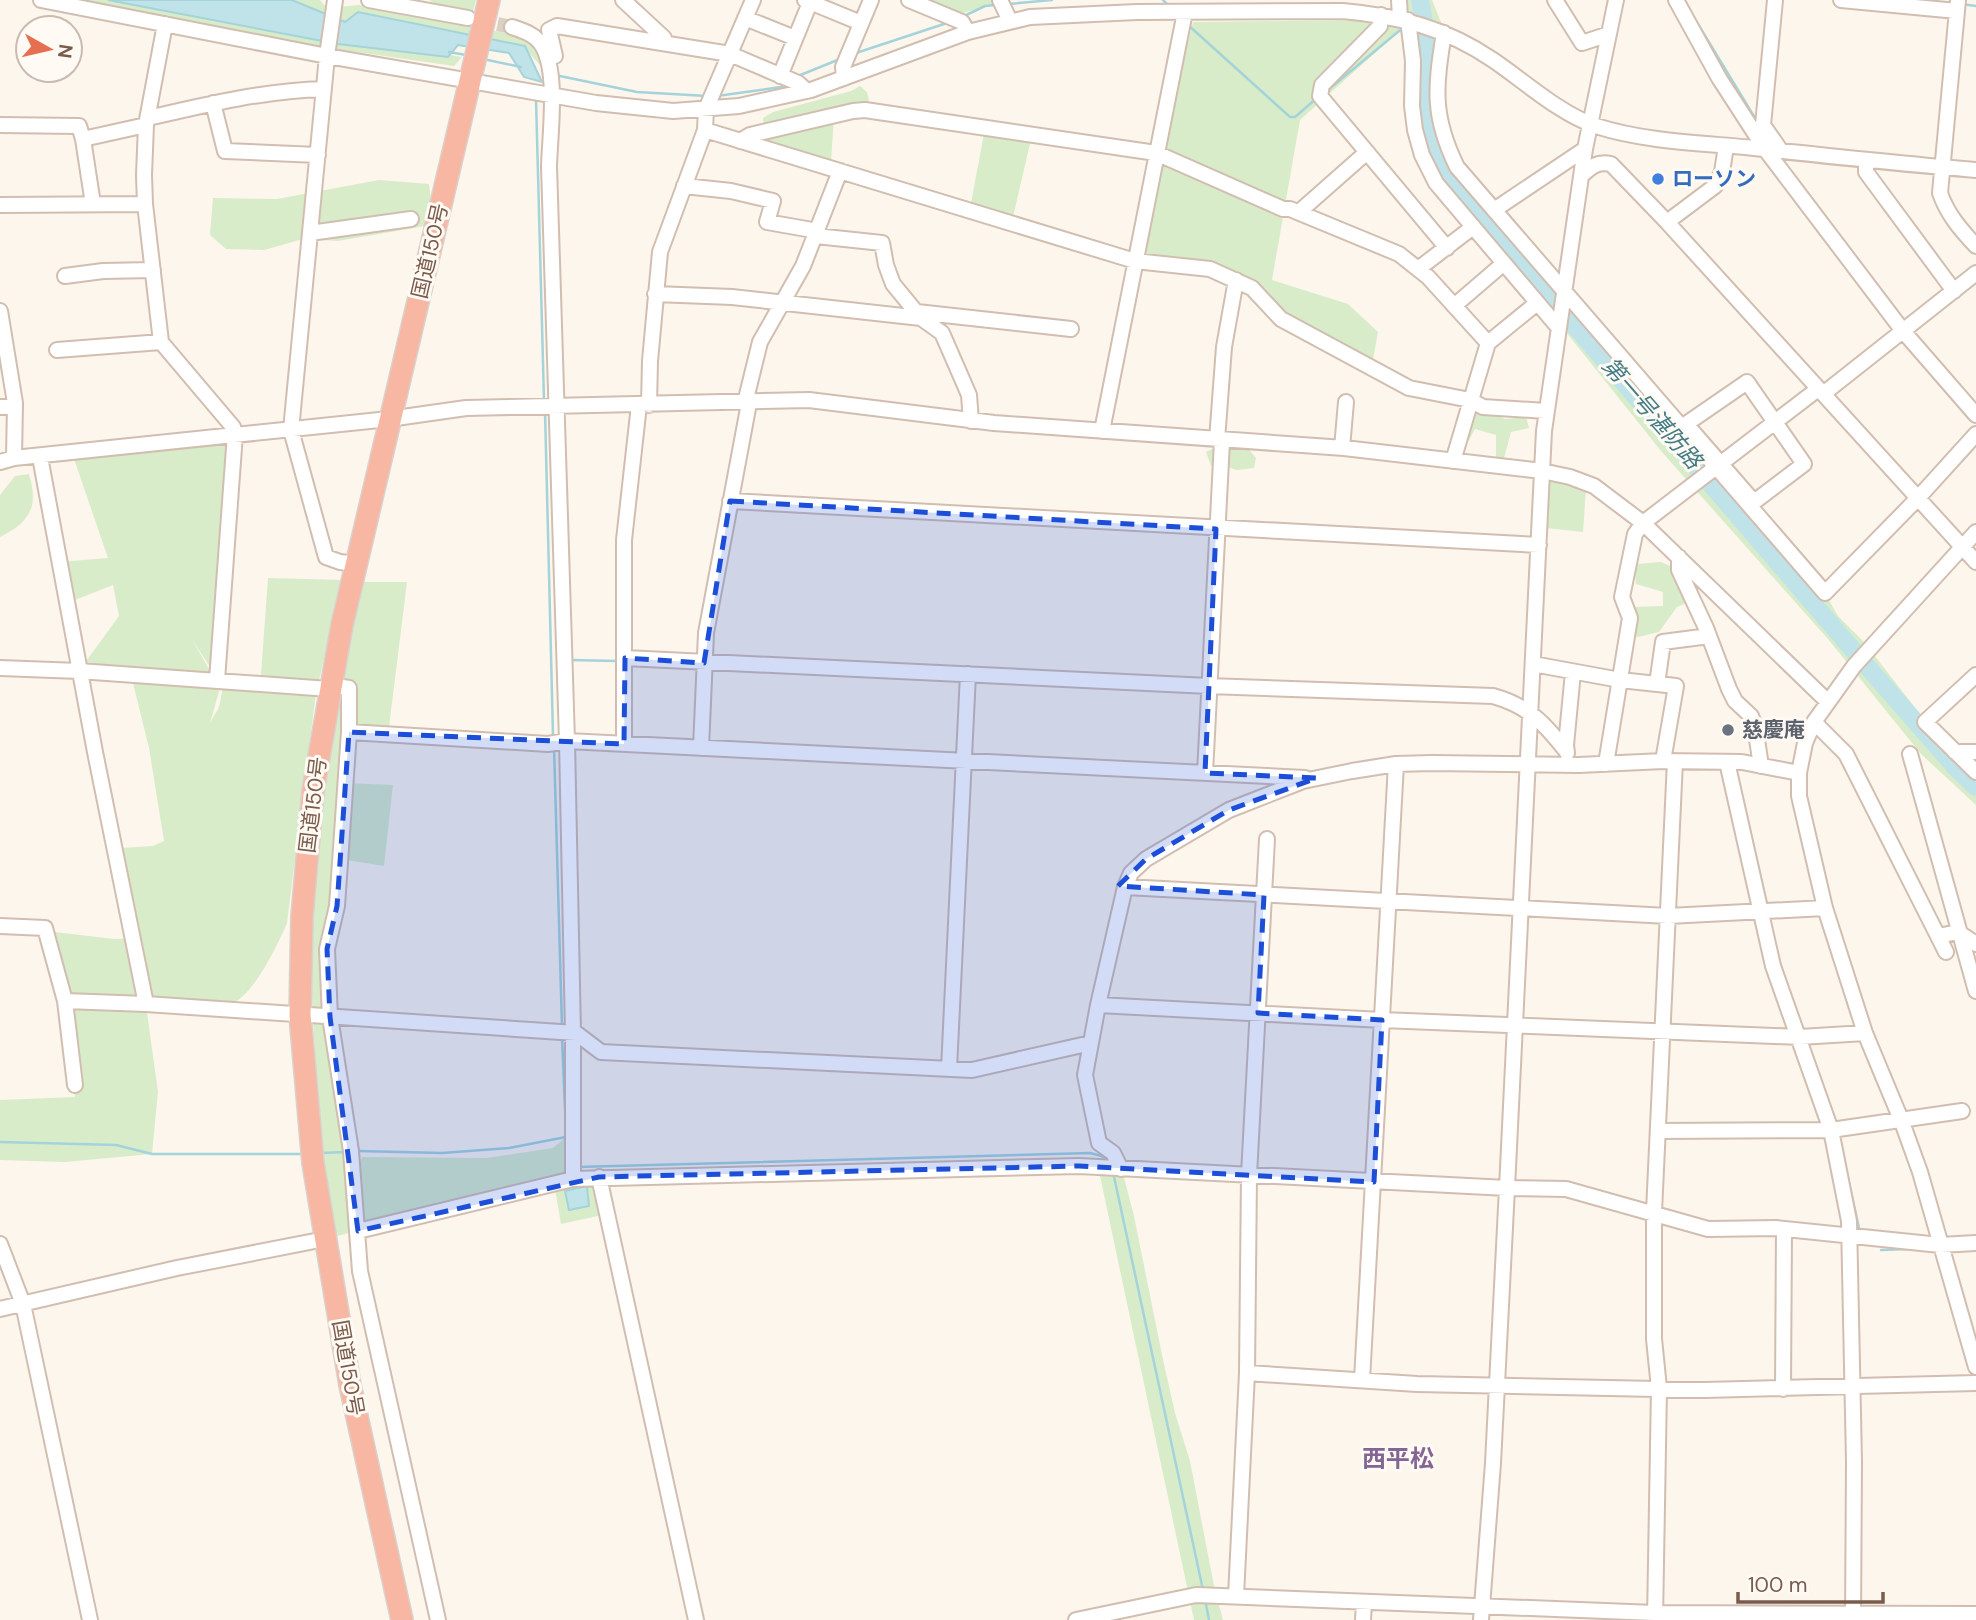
<svg xmlns="http://www.w3.org/2000/svg" width="1976" height="1620" font-family="'DM Sans','Noto Sans JP',sans-serif">
  <style>
    .green { fill: #d8ecc9 }
    .water { fill: #bfe3e8; stroke: #a5d3da; stroke-width: 2 }
    .lines { fill: none; stroke-linecap: round; stroke-linejoin: round }
    .stream { stroke: #a5d3da; stroke-width: 2.5 }
    .river { stroke: #bfe3e8; stroke-width: 18 }
    .minor-tunnel { stroke: #dcd0c4; stroke-width: 14; stroke-dasharray: 14 7; stroke-linecap: butt }
    .minor-casing { stroke: #d1beb0; stroke-width: 18 }
    .highway-casing { stroke: #dad1cd; stroke-width: 24 }
    .minor { stroke: #fff; stroke-width: 14 }
    .highway { stroke: #f7b7a3; stroke-width: 21 }
    .marked { fill: #1d4ed8; fill-opacity: 0.2; stroke: #1d4ed8; stroke-width: 5; stroke-dasharray: 14 9; stroke-linejoin: round }
    .shop-dot { fill: #3f7fe0; stroke: #fffaf3; stroke-width: 2.5 }
    .worship-dot { fill: #6b7280; stroke: #fffaf3; stroke-width: 2.5 }
    .labels { text-anchor: middle; dominant-baseline: central; stroke-width: 6; stroke-linejoin: round; paint-order: stroke }
    .shop-label { font-size: 21px; font-weight: bold; fill: #366cbe; stroke: #fffaf3; text-anchor: start }
    .street-label { font-size: 21px; fill: #7a5c4d; stroke: #fffaf3 }
    .worship-label { font-size: 21px; font-weight: bold; fill: #5b616d; stroke: #fffaf3; text-anchor: start }
    .water-label { font-size: 23px; font-style: italic; fill: #437c86; stroke: #fffaf3 }
    .quarter-label { font-size: 24px; font-weight: bold; fill: #846695; stroke: #fffaf3 }
  </style>
  <rect width="100%" height="100%" fill="#fdf6ec"/>
  <path class="green" d="M66,0H117L462,57L454,66L253,37Z
    M294,0H320L327,8L359,5L516,35L534,42L541,66L528,52L345,23Z
    M431,0H476L473,12L448,9L430,1Z
    M917,0H1000L1001,2L949,17Z
    M1402,0H1432L1444,30L1437,74L1457,167L1823,590L1838,616L1864,642L1930,727L1976,772V805L1921,754L1828,639L1661,451L1558,322L1426,164Z
    M1370,20L1403,28L1300,120L1272,280L1348,304L1378,332L1373,360L1281,319L1252,288L1210,269L1135,261L1193,22Z
    M860,86L867,92L869,100L866,104L834,116L831,162L750,135L764,126L763,118L773,112L851,91Z
    M985,128L1032,135L1013,217L971,203Z
    M379,180L429,184L431,202L425,226L338,241L303,239L264,250L226,249L210,235L213,198L277,199Z
    M1473,401L1505,419L1526,417L1529,428L1511,432L1502,466L1496,457V435L1475,429L1469,440L1461,446Z
    M229,439L212,670L191,638L220,688L210,723L219,707L223,687L260,689L268,578L343,580L316,693L287,923C278,944 252,1000 228,1005C207,1008 169,1005 146,1005L158,1092L152,1154L65,1162L0,1160V1100L75,1097L67,1013L46,931L114,939L133,938L122,848L153,846L164,841L149,748L131,675L79,671L119,616L113,585L67,603L59,562L108,558L72,453Z
    M1228,441L1247,447L1256,458L1254,468L1237,470L1221,465L1211,466L1206,452Z
    M29,474C39,507 30,522 0,537V495L15,476Z
    M1547,481L1567,483L1586,489L1583,532L1546,528Z
    M1661,562L1675,568L1689,602L1677,607L1659,632L1638,637L1631,635L1632,607L1663,606V592L1636,584L1635,574L1637,564Z
    M361,582H407L389,727L344,725L345,783L393,785L384,866L340,859L330,1017L359,1168L362,1157L486,1158L553,1148L566,1137L570,1177L325,1239L309,943L313,857L334,694Z
    M1102,1146L1120,1162L1134,1216L1162,1355L1175,1413L1190,1461L1214,1586L1223,1620H1194L1099,1171Z
    M599,1177L607,1214L561,1224L554,1183Z"/>
  <path class="water" d="M108,0H292L345,22L358,12L525,46L542,82L524,77L509,53L458,45L448,57L338,44Z
    M587,1186L589,1206L569,1210L565,1191Z"/>
  <g class="lines">
    <path class="stream" d="M1163,0L1170,7
      M1916,0L1951,3
      M1009,4L1052,0
      M1961,4L1976,6
      M962,17L985,6L995,5
      M1696,21L1758,123
      M1187,24L1290,117H1295L1317,98
      M449,52L466,55
      M856,53L950,22
      M483,59L521,67
      M555,75L637,92L707,96
      M798,76L840,59
      M1328,90L1399,31L1405,29
      M717,96L781,87L786,83
      M536,99L544,401
      M545,411L553,736
      M569,660L618,661
      M554,747L562,1027
      M1736,769L1767,905
      M1776,949L1782,970
      M562,1037L566,1132
      M0,1142L116,1145L152,1154H302
      M1840,1142L1859,1228
      M358,1151L442,1153L509,1148L566,1137
      M319,1153L347,1152
      M577,1167L1090,1153L1105,1157L1110,1162
      M1113,1172L1203,1590
      M1881,1250L1910,1249
      M1205,1599L1209,1620"/>
    <path class="river" d="M1420,0L1428,45L1425,108L1426,126L1431,148L1448,178L1865,664L1956,768L1976,787"/>
    <path class="minor-tunnel" d="M477,20L512,27"/>
    <g class="minor-casing">
      <path id="minor" d="M41,0L327,56L596,103L673,111L739,106L811,90L968,32L1030,17L1137,12L1343,11C1399,16 1446,28 1493,60C1524,81 1560,114 1596,126C1646,142 1702,143 1754,148C1828,156 1902,164 1976,170
        M335,0L327,56L291,430L326,557L340,562L356,564
        M369,0L468,18
        M623,0L664,38V43
        M805,0L861,23
        M909,0L962,22L968,32
        M1000,0L1010,21
        M1399,0L1400,19
        M1555,0L1582,43L1609,34
        M1676,0L1719,78L1765,149L1903,331L1976,415
        M1775,0L1763,125L1781,151
        M1841,0L1957,11
        M1958,0L1940,193C1947,214 1961,230 1976,246
        M1381,15L1380,26L1322,85L1320,96L1447,248
        M745,18L795,38
        M1408,20L1413,61L1412,106L1415,130L1422,155L1436,183L1558,327
        M165,24L146,125L144,175L145,204L161,342L233,427L235,434L217,680
        M512,27C524,31 537,35 543,47C558,74 550,134 549,166L567,741L573,1033V1179L1079,1166L1507,1188L1566,1189L1708,1229L1776,1228L1940,1245L1976,1243
        M1444,33C1435,88 1432,116 1457,167L1825,593L1918,498L1976,434
        M555,56L549,30L557,26L730,54L798,83L807,91
        M780,76L811,0
        M844,78L843,67L871,0
        M213,103L225,151L318,155
        M148,118C208,104 262,91 324,89
        M0,125L79,126L83,139L146,125
        M705,130L1135,261L1210,269L1252,288L1281,319L1409,388L1470,400L1483,407L1546,411
        M83,139L93,204
        M740,141L750,135L853,111L865,110L1156,153L1283,209H1290L1399,254L1428,277L1488,343L1453,461
        M1726,146L1722,172L1715,186L1667,222L1976,562
        M1866,160V172L1954,291
        M1581,176C1591,167 1597,161 1611,164L1667,222
        M684,186L731,191L773,201L767,222L818,231
        M0,205L145,204
        M1494,210L1585,149
        M1299,212L1367,152
        M310,233L411,219
        M816,236L882,243L886,265L893,284L921,318L942,333L969,395L971,421
        M1418,269L1473,227
        M65,276L103,271L153,270
        M655,294L732,297L921,318
        M1454,306L1504,263
        M0,311L15,403L14,458
        M917,312L1071,329
        M1488,343L1537,303
        M57,350L161,342
        M1747,382L1804,464L1754,502L1686,424Z
        M1823,394L1976,273
        M745,403L760,342L803,266L840,171
        M649,405L650,361L660,252L705,130L706,109L753,0
        M0,407H15
        M1102,431L1185,12
        M1217,440L1224,347L1236,280
        M1342,448L1346,402
        M40,457L95,752L146,1004
        M0,462L14,458L389,419L466,408L809,400L994,423L1344,448L1542,471L1570,477L1594,486L1643,523L1828,702
        M730,501L1539,545
        M1976,532L1854,666L1814,722L1805,743L1799,773V796L1825,908L1865,1033L1902,1122L1920,1172L1976,1367
        M1679,557V570L1706,628L1729,689L1735,701L1751,716L1755,726L1761,766
        M625,658L1209,686L1493,696C1529,706 1545,724 1567,752
        M1533,664L1620,680L1676,686L1663,761
        M0,668L79,671L329,689
        M1976,675L1925,722L1976,772
        M1657,684L1663,642L1709,636
        M330,685L349,688V732L337,906L327,949L330,1017L351,1151L360,1271L438,1620
        M1814,722L1846,754L1946,952
        M349,732L548,744L567,741L1305,778
        M624,744V540L639,405
        M701,748L706,633L749,403
        M1955,752H1976
        M1567,753L1566,745L1573,672
        M1910,754L1976,991
        M1727,762L1773,966L1831,1130L1849,1221L1854,1462L1853,1620
        M1606,764L1630,618L1622,597L1635,534L1643,523L1818,389
        M1205,773L1222,441
        M1125,887L1668,916L1825,908
        M0,926L45,928L65,1001L75,1085
        M1938,936L1958,932L1976,944
        M65,1001L146,1004L576,1033L601,1052L972,1070L1091,1043
        M1098,1005L1382,1020L1800,1037L1865,1033
        M949,1069L968,674
        M1658,1131L1831,1130L1962,1111
        M1121,1169L1113,1153L1099,1143L1085,1075L1098,1005L1125,887L1131,873L1146,859L1229,810L1303,781L1352,771L1396,764L1432,763L1579,765L1663,761L1742,762L1799,773
        M599,1177L696,1620
        M358,1231L573,1179
        M0,1244L23,1304L90,1620
        M0,1309L177,1268L325,1239
        M1247,1373L1417,1384L1705,1390L1976,1383
        M1362,1380L1396,764
        M1783,1389L1784,1229
        M1236,1596L1247,1373L1249,1175L1267,839
        M1076,1620L1196,1595L1655,1613L1976,1614
        M1363,1620L1364,1602
        M1481,1620L1493,1463L1507,1188L1544,431L1585,149L1616,0
        M1655,1620L1659,1388L1654,1339V1212L1675,761"/>
    </g>
    <g class="highway-casing">
      <path id="highway" d="M402,1620L350,1385L313,1163L300,1015L302,916L313,791L342,625L489,0"/>
    </g>
    <use href="#minor" class="minor"/>
    <use href="#highway" class="highway"/>
  </g>
  <path class="marked" d="M730,501L1216,529L1205,773L1317,778L1229,810L1146,859L1118,886L1264,895L1258,1013L1382,1020L1374,1182L1079,1166L599,1177L358,1231L330,1017L327,949L337,906L349,732L624,744L625,658L704,663Z"/>
  <circle class="shop-dot" cx="1658" cy="179" r="7"/>
  <circle class="worship-dot" cx="1728" cy="730" r="7"/>
  <g class="labels">
    <g class="shop-label">
      <text x="1672" y="179">ローソン</text>
    </g>
    <g class="street-label">
      <text transform="translate(430 251) rotate(-77)">国道150号</text>
      <text transform="translate(313 805) rotate(-83)">国道150号</text>
      <text transform="translate(348 1368) rotate(80)">国道150号</text>
    </g>
    <g class="worship-label">
      <text x="1742" y="730">慈慶庵</text>
    </g>
    <g class="water-label">
      <text transform="translate(1652 413) rotate(49)">第一号湛防路</text>
    </g>
    <g class="quarter-label">
      <text x="1398" y="1458">西平松</text>
    </g>
  </g>
  <g transform="translate(49 49) rotate(98)"><circle r="33" fill="#fffaf3" stroke="#cabbb1" stroke-width="2"/>
  <path d="M0-5L12 26L0 18L-12 26Z" fill="#e76f51"/>
  <text y="-10" font-size="19" font-weight="bold" text-anchor="middle" fill="#7a5c4d">N</text>
  </g>
  <path d="M1738 1592v10h145v-10" fill="none" stroke="#7a5c4d" stroke-width="3.5"/>
  <text x="1748" y="1592" font-size="21" fill="#7a5c4d" stroke="#fffaf3" stroke-width="5" paint-order="stroke">100 m</text>
</svg>
